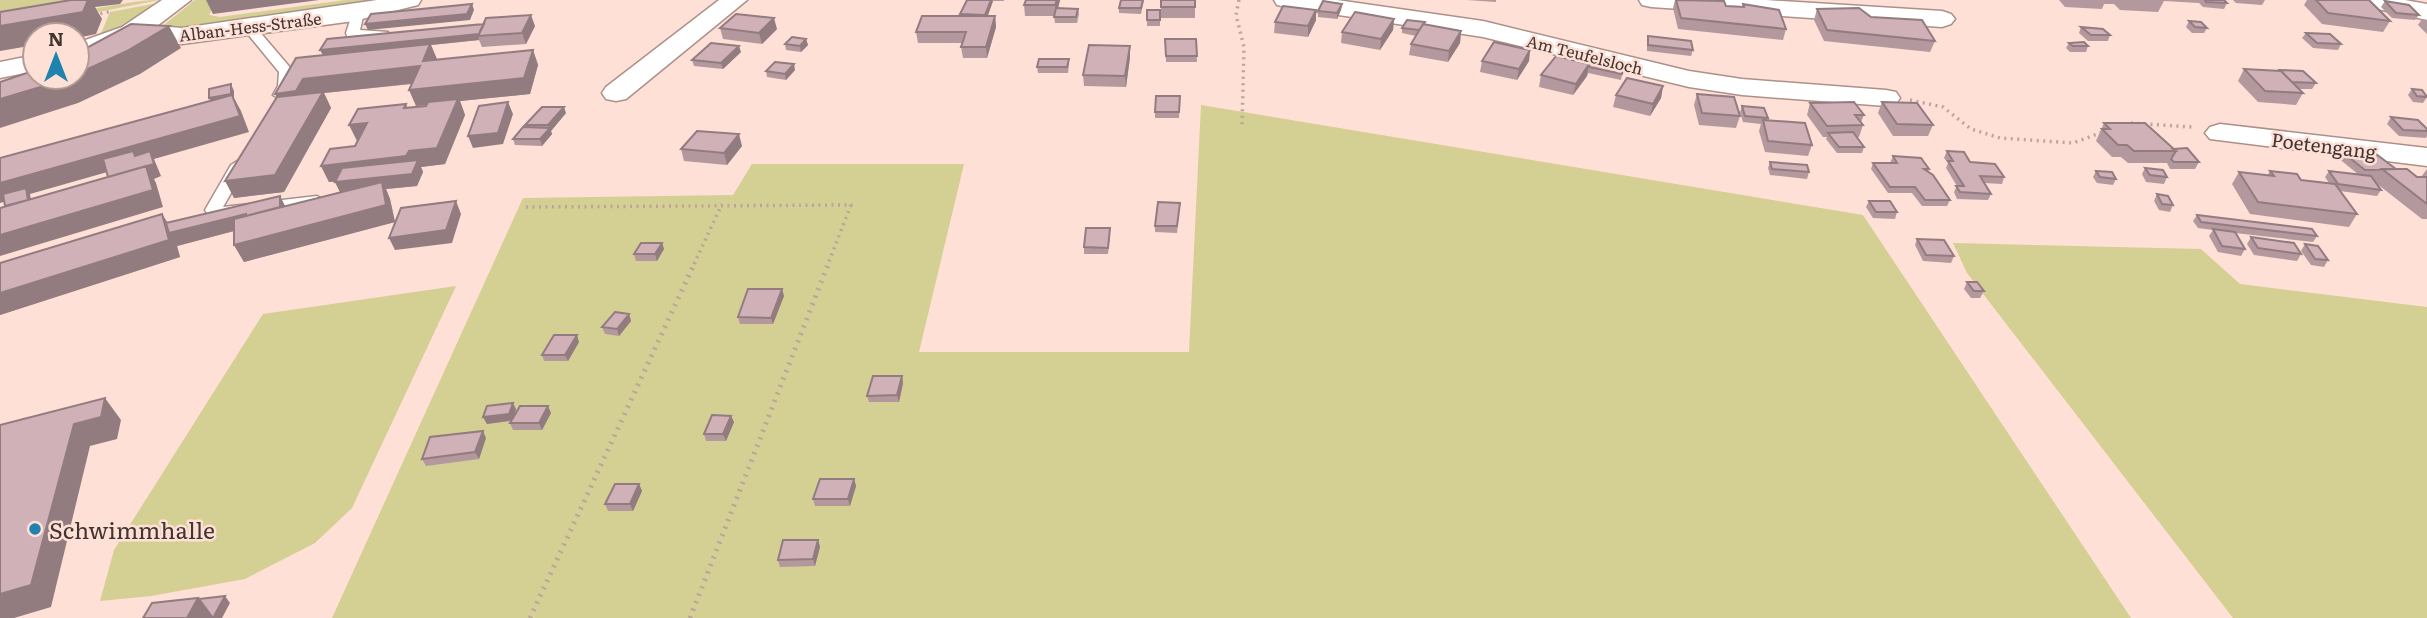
<svg xmlns="http://www.w3.org/2000/svg" width="2427" height="618" font-family="Literata,serif">
  <style>
    .green { fill: #d4cf93 }
    .lines { fill: none; stroke-linecap: round; stroke-linejoin: round }
    .lane-casing { stroke: #ad9088; stroke-width: 3 }
    .street-casing { stroke: #ad9088; stroke-width: 3 }
    .path-far1 { stroke: #bca49d; stroke-width: 3.5; stroke-dasharray: 2 4.5; stroke-linecap: butt }
    .path { stroke: #bca49d; stroke-width: 5; stroke-dasharray: 2 6; stroke-linecap: butt }
    .lane { fill: #fff; fill-rule: evenodd }
    .street { fill: #fff; fill-rule: evenodd }
    .wall { fill: #b3989d }
    .shaded-wall { fill: #927c80 }
    .building { fill: #d0b1b7; stroke: #927c80; stroke-width: 2 }
    .poi-dot { fill: #2083ad; stroke: #fee0d6; stroke-width: 2.5 }
    .labels { text-anchor: middle; dominant-baseline: central; stroke-width: 5; stroke-linejoin: round; paint-order: stroke }
    .far-street-label { font-size: 16px; fill: #413532; stroke: #fee0d6 }
    .street-label { font-size: 19px; fill: #413532; stroke: #fee0d6 }
    .near-poi-label { font-size: 23px; fill: #413532; stroke: #fee0d6; text-anchor: start }
  </style>
  <rect width="100%" height="100%" fill="#fee0d6"/>
  <path class="green" d="M0,0H84L77,11C105,8 132,0 160,0L0,31Z
    M195,0H217L209,15L220,17L345,0H399L219,28H160Z
    M158,3L127,23L100,36L110,12Z
    M1201,105L1863,215L2131,618H332L523,198L733,195L752,164H964L919,352H1189Z
    M1953,243L2201,249L2240,284L2427,307V618H2233L1967,273Z
    M456,286L352,508L315,543L245,579L151,596L100,601L114,550L263,314Z"/>
  <g class="lines">
    <g class="lane-casing">
      <path id="lane" d="M354,9L363,17L360,30L388,32V38L347,36L346,33L351,17L348,13Z
        M248,23L253,24L293,71L292,86L285,98L280,99L273,95L278,86L279,72L242,27Z
        M239,160L247,165L223,207L317,196L325,201L317,206L221,217L207,213L205,210L231,165Z"/>
    </g>
    <g class="street-casing">
      <path id="street" d="M162,0H191L157,26L182,28L377,0H421L418,5L354,21L182,44L134,40L77,60V43L122,27Z
        M719,0H747L626,99L616,101L606,99L602,93L606,87Z
        M1274,0H1337L1483,21L1689,71L1742,79L1886,90L1896,92L1900,98L1896,104L1886,106L1742,95L1689,87L1483,37L1286,7L1277,5Z
        M1639,0H1766L1942,11L1951,14L1955,19L1951,24L1942,27L1651,7L1642,5Z
        M2357,0H2405L2427,4V20L2360,5Z
        M35,55V71L0,78V62Z
        M2220,124L2427,148V166L2210,139L2205,133L2210,127Z"/>
    </g>
    <path class="path-far1" d="M1239,0L1236,15L1244,47L1242,126
      M94,15L113,11
      M1910,100L1943,107L1971,129L2000,138L2073,143L2103,132
      M2131,123L2192,127
      M526,207L851,205L828,264
      M694,264L722,204"/>
    <path class="path" d="M530,618L695,262
      M690,618L829,262"/>
    <use href="#lane" class="lane"/>
    <use href="#street" class="street"/>
  </g>
  <path class="wall" d="M967,0H1004V1H993L987,16H995L996,27L987,58H963L961,47L962,43H918L916,32L960,16V14Z
    M1026,0H1060L1058,8L1078,9L1079,14L1077,23H1055L1054,16H1025L1024,5Z
    M1121,0H1144L1141,14L1119,13V8Z
    M1195,0V18H1161V7Z
    M1467,0H1496V2Z
    M1675,0H1710L1726,6L1742,7L1743,4L1786,29L1783,40L1678,29L1673,8Z
    M2059,0H2224L2227,3L2224,9L2203,7L2199,3L2164,1L2158,12L2120,10L2114,4H2104L2102,9L2065,7Z
    M2233,0H2265L2262,5L2236,3Z
    M2307,0H2369L2390,21L2383,32L2322,24L2304,5Z
    M2385,1L2419,15L2415,20L2392,18L2381,7Z
    M1342,4L1341,10L1337,19L1318,17V11Z
    M1817,9L1871,17L1935,41L1930,52L1824,41L1814,20Z
    M1160,10V26H1147V20Z
    M1316,10V20L1308,37L1274,33L1275,22Z
    M1394,19L1393,30L1380,50L1341,43L1342,32Z
    M2422,19L2427,20V34L2418,25Z
    M2189,21L2207,28L2204,33H2192L2186,27Z
    M1425,25L1461,31L1460,43L1448,62L1409,55L1411,44L1416,36L1402,33V28Z
    M535,26L526,44L482,47L479,40L431,45L437,60L533,50L538,65L530,94L460,101L465,115L445,164L421,167L423,172L417,186L386,189L390,199L395,222L244,262L234,245V231L177,246L180,257L0,315V263L162,214L168,223L280,196L285,206L340,192L335,182H329L321,166L355,146L406,104L408,108L426,106L427,105L416,106L412,84L324,93L331,108L284,192L234,198L277,97L275,94L323,55L320,50Z
    M2081,27L2110,35L2108,41H2088L2079,33Z
    M720,28L777,29L762,44L723,39Z
    M2306,33L2341,44L2338,50L2313,48L2302,38Z
    M1648,36L1693,50L1691,56L1647,51V42Z
    M806,39L808,45L801,52L786,50L785,44Z
    M1165,39H1196L1197,62H1166Z
    M2069,43L2088,46L2086,52H2070L2066,48Z
    M1130,46V57L1126,87L1084,86L1083,75Z
    M1530,50L1529,61L1517,80L1480,72L1482,61Z
    M741,52L723,69L694,66L692,60Z
    M1069,59V65L1068,73H1038L1037,67Z
    M1588,64H1624L1621,80L1588,73L1587,76L1573,95L1539,87L1541,75Z
    M2244,69L2279,71L2280,70L2316,83L2312,89H2299L2303,93L2296,105L2258,102L2238,81Z
    M795,70L786,80L767,77L766,71Z
    M1663,86L1661,98L1650,116L1613,107L1616,95Z
    M2412,89L2427,97L2423,103L2413,102L2408,95Z
    M1697,94L1740,116L1736,128L1699,125L1694,105Z
    M1180,96L1179,118H1155V112Z
    M1882,102L1933,125L1928,136H1893L1878,113Z
    M1810,103L1864,115L1861,122L1863,125L1859,137H1857L1864,147L1862,153H1837L1826,139L1827,137H1823L1807,115Z
    M1742,106L1768,118L1767,120L1812,145L1808,156L1765,152L1759,131L1761,124L1743,122L1740,112Z
    M566,113L551,131L552,134L542,146L515,145L513,139L526,127L525,125Z
    M2391,117L2427,129V136L2426,138L2399,136L2387,124Z
    M2104,123L2173,149L2199,162L2195,169H2170L2167,163H2128L2121,157H2112L2096,141Z
    M742,146L727,165L684,161L681,149Z
    M1947,151L2004,177L2002,184L1984,183L1991,194L1988,200L1957,199L1954,192L1957,186L1946,168L1948,163L1944,158Z
    M2341,151L2417,177H2421L2427,169V219H2422L2376,183L2381,190L2377,196L2340,191L2357,214L2349,227L2250,214L2232,184L2239,172L2267,176L2270,171L2301,180L2329,183L2325,177L2329,171L2359,175L2337,157Z
    M1893,156L1929,169L1928,172L1950,200L1947,206H1922L1912,193H1888L1871,169L1873,163H1890Z
    M1770,162L1809,172L1807,179L1770,175L1768,168Z
    M2145,168L2167,177L2164,184L2146,182L2142,174Z
    M2096,171L2116,179L2113,185L2097,183L2093,177Z
    M2157,194L2173,205L2170,212L2159,210L2154,201Z
    M1869,201L1897,212L1895,219L1873,218L1866,207Z
    M1180,203L1177,233L1155,232V226Z
    M2197,215L2317,236L2313,242L2235,233L2245,249L2241,256L2218,252L2209,236L2213,230L2198,228L2193,221Z
    M1110,228V235L1108,254H1084V247Z
    M2251,237L2301,254L2297,261L2254,255L2247,244Z
    M1917,239L1954,256L1951,263L1923,261L1915,245Z
    M662,243L664,249L657,261H636L634,254Z
    M2305,244L2328,260L2324,267L2311,265L2301,251Z
    M1967,282L1984,291L1980,298H1971L1964,289Z
    M782,289L784,296L773,324H740L738,317Z
    M629,314L631,321L619,336L605,334L602,327Z
    M579,342L568,361H544L542,355Z
    M902,376L903,383L899,402H869L867,396Z
    M516,409L514,417L551,413L542,430H513L510,423L511,421L487,424L483,417Z
    M731,416L734,422L726,441H706L704,434Z
    M486,438L479,459L426,466L422,459Z
    M854,479L856,486L850,506H815L813,499Z
    M639,484L642,491L633,511H608L605,504Z
    M818,540L820,547L815,566L780,567L778,560Z"/>
  <path class="shaded-wall" d="M88,0H123L120,4L95,7L102,19L96,34L77,38V35H35V45L0,51V26Z
    M206,0H319L213,14Z
    M991,0L993,1L986,21L985,15Z
    M1057,0H1060L1056,16L1055,5Z
    M472,4L474,10L470,20L368,30L365,24Z
    M1342,4L1341,10L1337,19V13Z
    M1316,10V20L1308,37V26Z
    M531,15L535,26L526,44L522,33Z
    M995,16L996,27L987,58L986,47Z
    M774,18L777,29L762,44L759,33Z
    M1394,19L1393,30L1380,50L1381,39Z
    M169,26L181,48L140,74L78,103L0,128V99L71,77H77V74Z
    M1461,31L1460,43L1448,62L1449,51Z
    M484,34L478,36L479,40L431,45L437,59L429,77L423,61L323,55L320,50Z
    M806,39L808,45L801,52L800,46Z
    M739,46L741,52L723,69L721,63Z
    M1130,46V57L1126,87L1125,76Z
    M533,50L538,65L530,94L460,101L465,115L445,164L421,167L423,172L417,186L386,189L390,199L395,222L244,262L234,245L341,194L335,182L412,173L329,182L321,166L409,151L457,102L416,106L409,90Z
    M1530,50L1529,61L1517,80L1519,69Z
    M794,64L795,70L786,80L785,74Z
    M1589,64L1587,76L1573,95L1576,84Z
    M420,66L427,82L324,93L331,108L284,192L234,198L225,181L283,110L275,94L303,79Z
    M231,84L234,91V98L241,111L249,132L154,159L161,176L154,179L156,183L163,207L0,256V235L153,190L150,180L144,181L145,186L117,194L109,182L138,174L137,169L154,164L153,159L140,163L142,168L139,163L30,194L34,218L11,225L6,219L30,212L27,195L0,203V183L240,116L234,99L212,104L209,98L231,94Z
    M1663,86L1661,98L1650,116L1653,104Z
    M508,102L513,114L503,144L473,148L468,136Z
    M564,107L566,113L551,131L552,134L542,146L540,139L549,129L548,125Z
    M367,123L357,141L349,125Z
    M739,134L742,146L727,165L724,153Z
    M280,196L286,208L249,227L177,246L180,257L0,315V293L162,214L173,232Z
    M456,201L461,214L452,243L395,250L389,238Z
    M662,243L664,249L657,261L655,254Z
    M782,289L784,296L773,324L771,318Z
    M629,314L631,321L619,336L617,329Z
    M577,335L579,342L568,361L565,355Z
    M902,376L903,383L899,402L897,395Z
    M105,398L121,420L117,439L90,446L51,607L14,618H0V594L74,424Z
    M513,403L516,409L513,420L487,424L483,417Z
    M548,406L551,413L542,430L539,423Z
    M731,416L734,422L726,441L723,434Z
    M483,431L486,438L479,459L475,452Z
    M854,479L856,486L850,506L848,499Z
    M639,484L642,491L633,511L630,504Z
    M818,540L820,547L815,566L813,559Z
    M225,596L230,603L222,618H213Z
    M198,598L213,618H187Z"/>
  <path class="building" d="M71,0H88L83,12L0,26V12Z
    M967,0H991L985,15L960,14Z
    M1026,0H1057L1055,5H1024Z
    M1121,0H1143L1141,8H1119Z
    M1161,0H1195V7H1161Z
    M1676,0L1724,1L1726,6L1744,7L1743,4L1779,10L1786,29L1681,18Z
    M2205,0H2224L2227,3L2206,2Z
    M2316,0H2369L2390,21L2328,13Z
    M1323,1L1342,4L1337,13L1318,11Z
    M2385,1L2409,5L2419,15L2396,13Z
    M472,4L467,14L365,24L371,14Z
    M1283,6L1316,10L1308,26L1275,22Z
    M1056,8L1078,9L1076,17H1054Z
    M1859,8L1871,17L1922,20L1935,41L1827,30L1817,9Z
    M1147,10H1160V20H1147Z
    M1355,12L1394,19L1381,39L1342,32Z
    M736,14L774,18L759,33L720,28Z
    M531,15L522,33L478,36L486,18Z
    M922,16H995L986,47H961L966,32H916Z
    M1407,20L1425,22L1419,30L1402,28Z
    M2189,21L2201,22L2207,28L2195,27Z
    M131,24L169,26L127,51L77,74V53Z
    M484,24L479,34L320,50L327,39Z
    M1423,24L1461,31L1449,51L1411,44Z
    M2081,27L2103,29L2110,35H2091Z
    M2306,33L2330,34L2341,44L2317,43Z
    M1648,36L1691,41L1693,50L1648,45Z
    M792,37L806,39L800,46L785,44Z
    M1165,39H1196L1197,56H1166Z
    M1494,42L1530,50L1519,69L1482,61Z
    M2084,42L2088,46H2073L2069,43Z
    M711,43L739,46L721,63L692,60Z
    M430,44L423,61L533,50L524,78L409,90L420,66L303,79L296,91L275,94L296,58Z
    M1089,45L1130,46L1125,76L1083,75Z
    M1556,56L1589,64L1576,84L1541,75Z
    M1591,57L1624,64L1622,74L1589,67V64H1588Z
    M1039,59H1069L1067,67H1037Z
    M775,62L794,64L785,74L766,71Z
    M33,64H35V77H71L64,80L0,99V82L27,73Z
    M2244,69L2281,71L2303,93L2265,91Z
    M2280,70L2303,71L2316,83L2292,82Z
    M1627,78L1663,86L1653,104L1616,95Z
    M231,84V94L209,98V89Z
    M2412,89L2422,90L2427,97L2417,96Z
    M323,92L275,175L225,181L277,97Z
    M1697,94L1734,97L1740,116L1702,113Z
    M232,95L240,116L0,183V158Z
    M1156,96H1180L1179,112H1155Z
    M458,99L437,148L409,151L406,156L321,166L330,149L355,146L367,123L349,125L358,109L406,104L404,108L426,106L428,102Z
    M508,102L498,133L468,136L479,106Z
    M1854,102L1864,115H1855L1863,125L1827,126L1810,103Z
    M1882,102L1917,103L1933,125L1897,124Z
    M1742,106L1764,108L1768,118L1745,116Z
    M542,107H564L548,125H525Z
    M2391,117L2418,120L2427,129V131L2403,130Z
    M1763,120L1805,123L1812,145L1768,141Z
    M2104,123H2145L2176,151H2134L2127,145H2118L2102,129H2110Z
    M523,127L550,128L540,139H513Z
    M697,131L739,134L724,153L681,149Z
    M1853,132L1864,147H1839L1828,133Z
    M2187,148L2199,162H2174L2171,159L2176,151L2173,149Z
    M133,151L135,156L150,151L154,164L108,177L103,159Z
    M1947,151L1964,152L1970,162L1995,164L2004,177L1980,176L1991,194L1960,192L1956,186H1964L1948,161H1953Z
    M2341,151H2372L2396,169L2365,170Z
    M1893,156L1921,158L1929,169H1924L1933,175L1950,200H1925L1915,187H1890L1873,163H1897Z
    M418,160L412,174L335,182L342,168Z
    M1770,162L1807,165L1809,172L1772,169Z
    M146,166L153,190L0,235V208Z
    M2145,168L2163,170L2167,177L2150,175Z
    M2382,169H2407L2417,177H2427V204Z
    M2096,171L2112,172L2116,179L2100,177Z
    M2270,171L2297,174L2301,180L2335,184L2357,214L2258,202L2239,172L2274,176Z
    M2329,171L2371,176L2381,190L2338,184Z
    M382,182L386,205L234,245V219Z
    M26,188L28,200L5,206L3,194Z
    M2157,194L2168,196L2173,205L2162,204Z
    M280,196V207L246,216V214L169,233L166,223Z
    M456,201L446,230L389,238L401,208Z
    M1869,201H1890L1897,212H1876Z
    M1158,202L1180,203L1177,226H1155Z
    M162,214L169,240L0,293V263Z
    M2197,215L2312,229L2317,236L2201,222Z
    M1086,228H1110L1108,248L1084,247Z
    M2213,229L2235,232L2245,249L2222,246Z
    M2251,237L2294,243L2301,254L2258,248Z
    M1917,239L1944,240L1954,256L1926,255Z
    M641,243H662L655,254H634Z
    M2305,244L2318,246L2328,260L2315,259Z
    M1967,282H1977L1984,291H1974Z
    M748,289H782L771,318L738,317Z
    M615,312L629,314L617,329L602,327Z
    M554,335H577L565,355H542Z
    M873,376H902L897,395L867,396Z
    M105,398L101,417L74,424L31,585L0,594V425Z
    M513,403L509,414L483,417L487,406Z
    M520,406H548L539,423H510Z
    M712,415L731,416L723,434H704Z
    M483,431L475,452L422,459L430,437Z
    M820,479H854L848,499H813Z
    M615,484H639L630,504H605Z
    M783,540H818L813,559L778,560Z
    M225,596L213,618L199,599Z
    M198,598L187,618H143L152,603Z"/>
  <circle class="poi-dot" cx="35" cy="529" r="7"/>
  <g class="labels">
    <g class="far-street-label">
      <text transform="translate(250 26) rotate(-7)">Alban-Hess-Straße</text>
      <text transform="translate(1585 54) rotate(14)">Am Teufelsloch</text>
    </g>
    <g class="street-label">
      <text transform="translate(2324 145) rotate(7)">Poetengang</text>
    </g>
    <g class="near-poi-label">
      <text x="49" y="529">Schwimmhalle</text>
    </g>
  </g>
  <g transform="translate(56 56)"><circle r="33" fill="#fee0d6" stroke="#b29c94" stroke-width="2"/>
  <path d="M0-5L12 26L0 18L-12 26Z" fill="#2083ad"/>
  <text y="-10" font-size="19" font-weight="bold" text-anchor="middle" fill="#413532">N</text>
  </g>
</svg>
